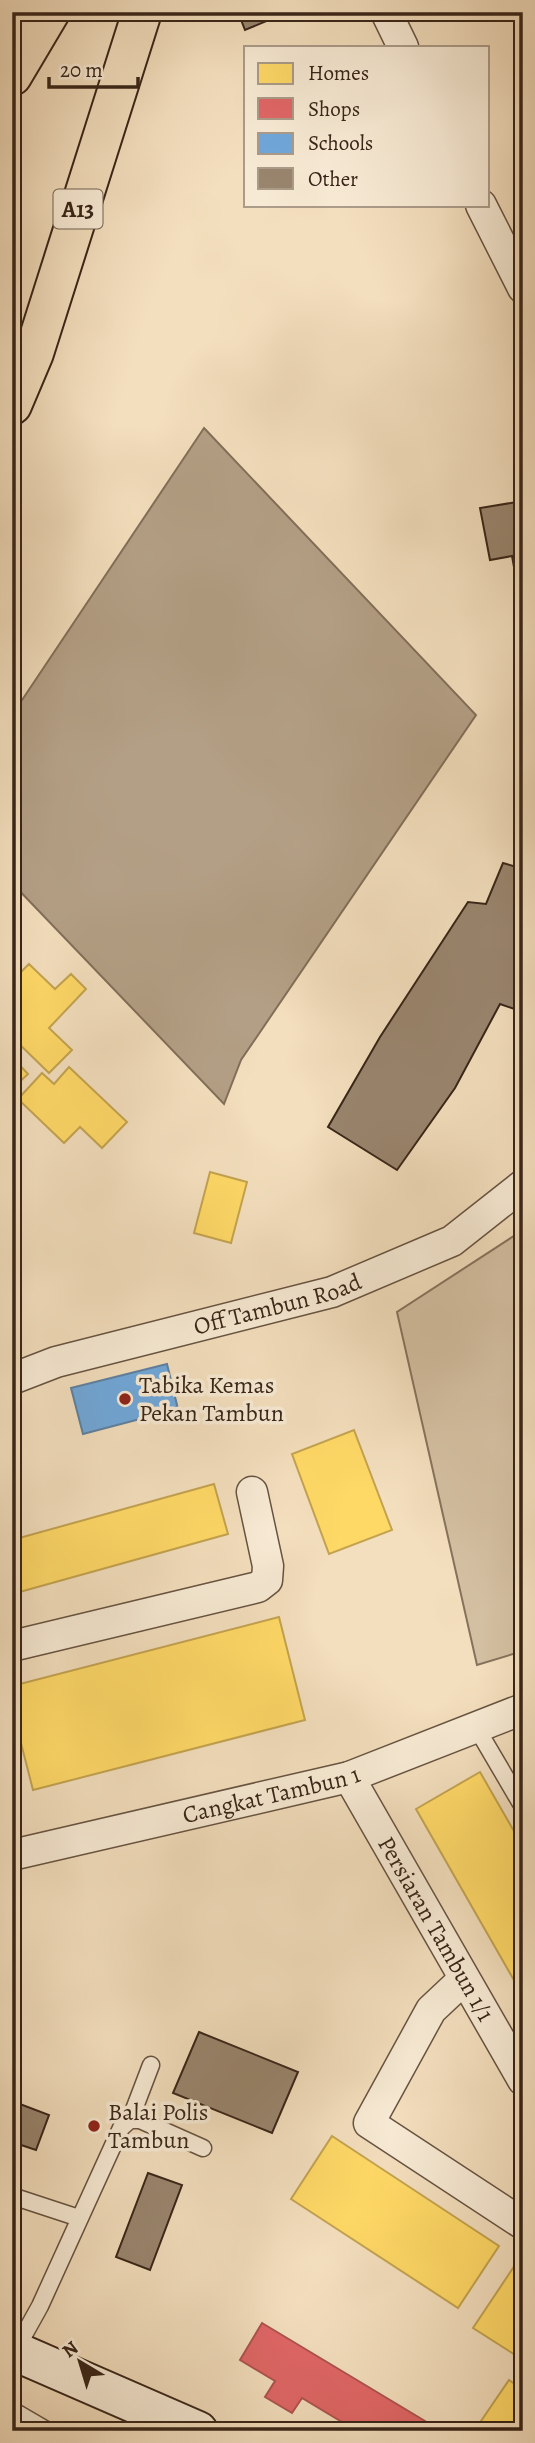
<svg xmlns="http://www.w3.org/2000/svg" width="535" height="2443" font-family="Alegreya,serif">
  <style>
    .green { fill: #d3bfa1; stroke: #86725c; stroke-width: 2 }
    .water { fill: #b39f85; stroke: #826e59; stroke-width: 2 }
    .homes { fill: #ffd966; stroke: #c3a34f; stroke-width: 2 }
    .shops { fill: #e06666; stroke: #ae524f; stroke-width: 2 }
    .schools { fill: #6fa8dc; stroke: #5e81a1; stroke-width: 2 }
    .building { fill: #99856e; stroke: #382518; stroke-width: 2 }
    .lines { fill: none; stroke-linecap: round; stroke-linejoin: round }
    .service-casing { stroke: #675341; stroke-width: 19 }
    .minor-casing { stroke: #675341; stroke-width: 33 }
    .secondary-casing { stroke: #382518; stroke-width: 42 }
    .primary-casing { stroke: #382518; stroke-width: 42 }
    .service { stroke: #f7ead4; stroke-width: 16 }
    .minor { stroke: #f7ead4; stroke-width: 30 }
    .secondary { stroke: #f7ead4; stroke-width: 38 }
    .primary { stroke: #f3debd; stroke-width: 38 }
    .poi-dot { fill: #8f2418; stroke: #f7ead4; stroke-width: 2.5 }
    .labels { text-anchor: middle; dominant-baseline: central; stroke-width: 7; stroke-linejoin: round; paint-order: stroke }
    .shield { fill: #f7ead4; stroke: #716050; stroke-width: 2 }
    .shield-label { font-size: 23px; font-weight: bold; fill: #382518 }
    .street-label { font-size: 24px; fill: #382518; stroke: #f7ead4 }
    .poi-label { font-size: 24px; fill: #382518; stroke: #f7ead4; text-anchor: start }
  </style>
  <rect width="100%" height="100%" fill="#f3debd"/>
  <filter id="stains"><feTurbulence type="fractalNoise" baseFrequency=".00286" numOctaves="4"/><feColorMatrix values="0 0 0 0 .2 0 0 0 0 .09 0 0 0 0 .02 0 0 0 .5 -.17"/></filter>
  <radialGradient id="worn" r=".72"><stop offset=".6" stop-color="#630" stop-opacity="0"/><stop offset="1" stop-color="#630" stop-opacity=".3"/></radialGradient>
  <path class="green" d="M523,1230V1651L477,1665L397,1312Z"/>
  <path class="water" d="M204,428L476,715L241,1060L224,1104L12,883V715Z"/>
  <path class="homes" d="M29,964L55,989L71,974L86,989L49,1028L72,1050L49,1073L12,1037V981Z
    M12,1057L28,1074L12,1089Z
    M69,1067L127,1122L102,1148L80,1127L64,1143L18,1099L42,1073L54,1084Z
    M210,1172L247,1182L231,1243L194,1233Z
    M354,1430L392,1530L329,1554L292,1454Z
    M214,1484L228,1534L16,1593L12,1581V1540Z
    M279,1617L305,1720L33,1790L12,1708V1686Z
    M480,1772L523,1847V1996L416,1809Z
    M332,2136L499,2246L458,2308L291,2199Z
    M517,2262L523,2266V2360L473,2328Z
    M509,2380L523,2390V2413L510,2431H489L479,2424Z"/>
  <path class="shops" d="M262,2323L425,2421L419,2431H357L302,2398L292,2413L265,2397L275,2381L240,2360Z"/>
  <path class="schools" d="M167,1364L178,1409L83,1434L71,1388Z"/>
  <path class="building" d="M238,12H288L245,30Z
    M523,501V617L512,556L490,560L480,508Z
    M523,860V1012L500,1004L455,1088L397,1170L328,1127L380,1037L468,902L486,904L503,863L520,868Z
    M199,2032L298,2072L272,2133L173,2093Z
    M12,2101L49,2115L36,2150L12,2142Z
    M148,2173L182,2185L150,2270L116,2257Z"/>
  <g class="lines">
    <g class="service-casing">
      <path id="service" d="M476,1727L523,1807
        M130,2120L151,2065
        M12,2196L79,2218
        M15,2351L40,2306L121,2128L130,2120H140L203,2148
        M12,2410L48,2431"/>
    </g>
    <g class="minor-casing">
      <g id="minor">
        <path d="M386,12L403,47"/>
        <path d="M481,205L523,288"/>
        <path id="s1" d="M12,1379L56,1362L332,1292L452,1241L523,1185"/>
        <path d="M12,1646L258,1587L267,1580L268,1566L252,1492"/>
        <path id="s2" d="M349,1777L523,2080"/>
        <path id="s3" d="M12,1855L349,1777L523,1709"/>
        <path d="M464,1979L431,2010L369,2123L523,2224"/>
      </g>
    </g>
    <g class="secondary-casing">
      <path id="secondary" d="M12,2350L198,2431"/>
    </g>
    <g class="primary-casing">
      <path id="primary" d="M12,76L50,12
        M12,405L34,353L142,12"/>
    </g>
    <use href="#service" class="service"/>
    <use href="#minor" class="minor"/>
    <use href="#secondary" class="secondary"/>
    <use href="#primary" class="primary"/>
  </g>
  <g class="poi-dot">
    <circle cx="125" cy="1399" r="7"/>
    <circle cx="94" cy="2126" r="7"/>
  </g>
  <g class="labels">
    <rect class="shield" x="53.5" y="189.5" width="49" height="39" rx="5"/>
    <g class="shield-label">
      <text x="78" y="209">A13</text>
    </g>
    <g class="street-label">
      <text stroke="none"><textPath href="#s1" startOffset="276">Off Tambun Road</textPath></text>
      <text stroke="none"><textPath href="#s3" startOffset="266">Cangkat Tambun 1</textPath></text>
      <text stroke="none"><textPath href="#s2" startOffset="175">Persiaran Tambun 1/1</textPath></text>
    </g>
    <g class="poi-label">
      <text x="139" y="1385">Tabika Kemas<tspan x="139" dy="28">Pekan Tambun</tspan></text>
      <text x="108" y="2112">Balai Polis<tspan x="108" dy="28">Tambun</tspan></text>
    </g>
  </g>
  <rect width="535" height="2443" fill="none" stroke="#f3debd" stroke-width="42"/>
  <rect x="14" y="14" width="507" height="2415" fill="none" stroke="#382518" stroke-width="3.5"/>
  <rect x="21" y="21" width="493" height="2401" fill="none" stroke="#382518" stroke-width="2"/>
  <rect x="244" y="46" width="245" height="161" fill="#f7ead4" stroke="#ab9b89" stroke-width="2"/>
  <rect x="258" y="63" width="35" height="21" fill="#ffd966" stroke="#ab9b89" stroke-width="2"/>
  <text x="308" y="80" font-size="21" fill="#382518">Homes</text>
  <rect x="258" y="98" width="35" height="21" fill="#e06666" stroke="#ab9b89" stroke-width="2"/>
  <text x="308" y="116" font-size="21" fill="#382518">Shops</text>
  <rect x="258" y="133" width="35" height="21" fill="#6fa8dc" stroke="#ab9b89" stroke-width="2"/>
  <text x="308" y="150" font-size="21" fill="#382518">Schools</text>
  <rect x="258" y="168" width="35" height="21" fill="#99856e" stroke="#ab9b89" stroke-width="2"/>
  <text x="308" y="186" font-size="21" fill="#382518">Other</text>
  <g transform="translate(80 2362) rotate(322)" stroke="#f7ead4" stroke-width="5" paint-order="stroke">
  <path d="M0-5L12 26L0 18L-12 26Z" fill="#382518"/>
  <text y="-10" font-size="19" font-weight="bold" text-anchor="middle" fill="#382518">N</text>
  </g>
  <path d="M49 77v10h89v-10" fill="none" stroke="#382518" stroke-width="3.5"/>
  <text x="60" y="77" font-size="21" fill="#382518" stroke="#f7ead4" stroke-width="5" paint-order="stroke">20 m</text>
  <rect width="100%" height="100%" filter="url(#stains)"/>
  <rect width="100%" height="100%" fill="url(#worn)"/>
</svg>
